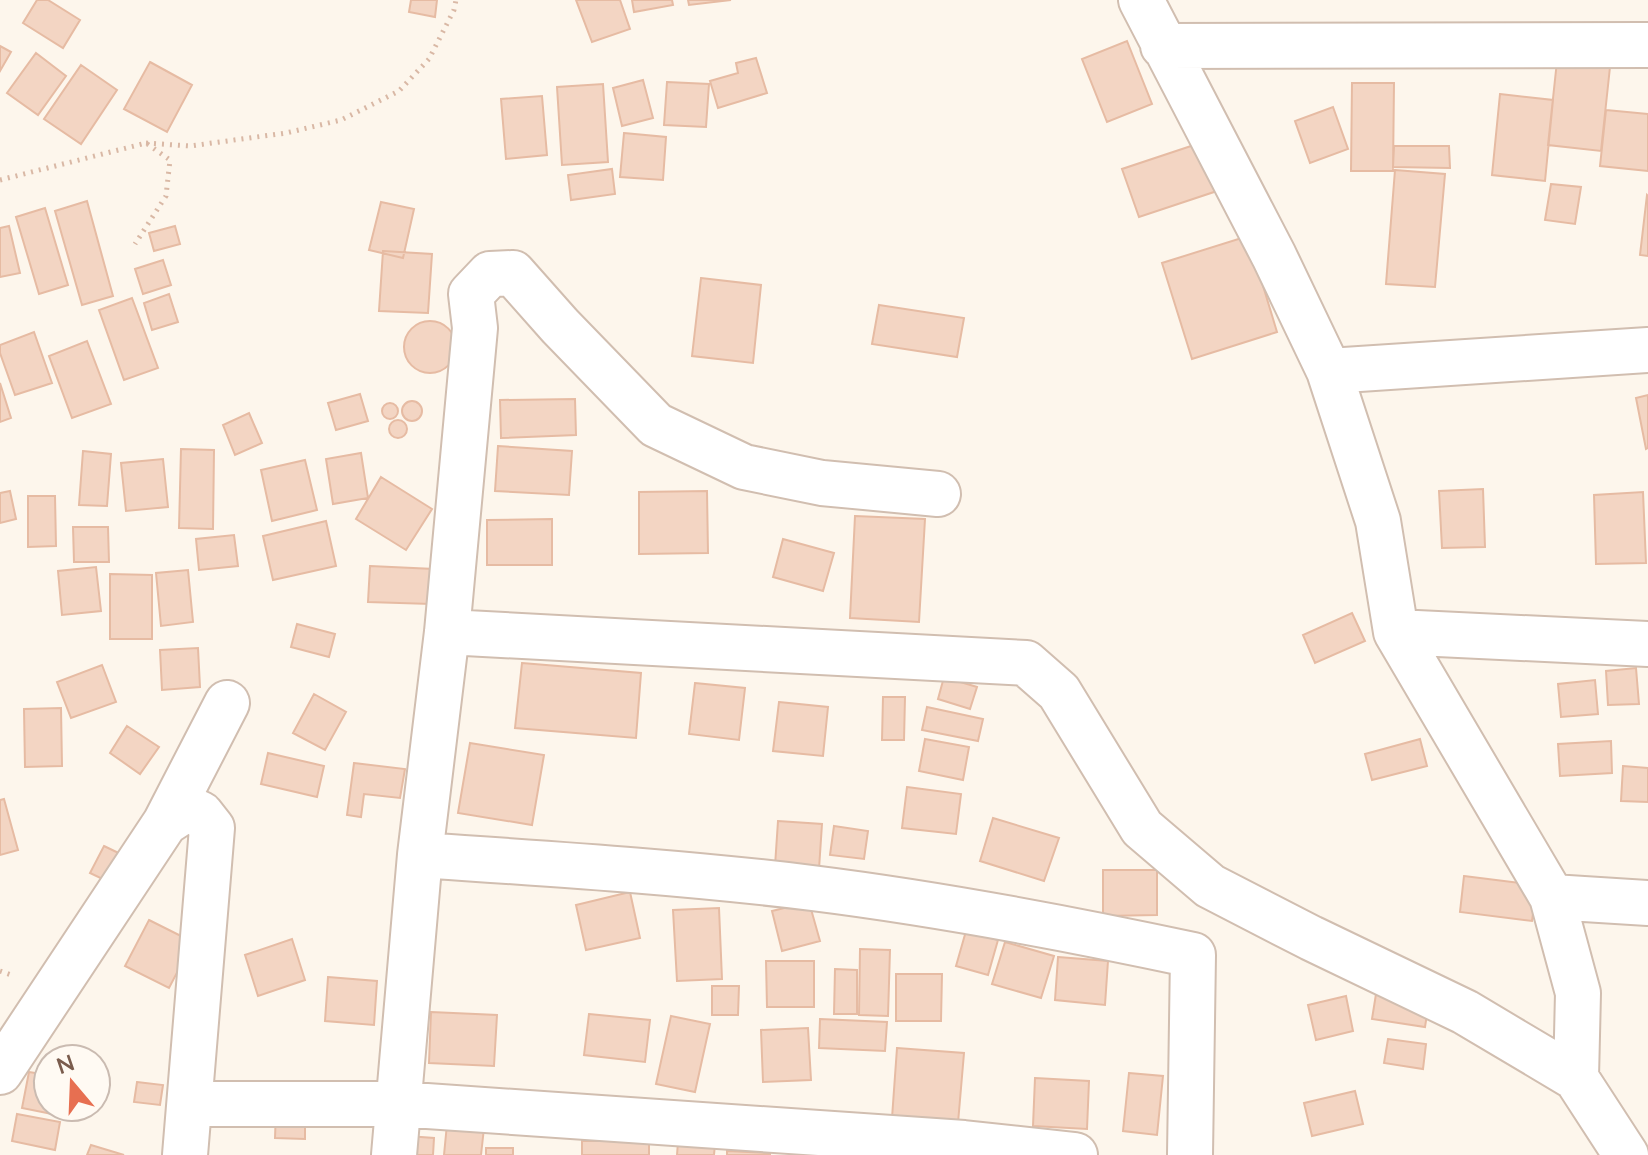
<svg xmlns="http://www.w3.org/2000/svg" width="1648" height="1155" font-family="Lato,sans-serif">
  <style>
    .building { fill: #f3d5c3; stroke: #e6bba3; stroke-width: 2 }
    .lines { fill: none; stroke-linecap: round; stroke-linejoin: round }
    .minor-casing { stroke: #d1beb0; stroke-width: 48 }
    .path { stroke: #d9b8a5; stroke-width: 5; stroke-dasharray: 2 6; stroke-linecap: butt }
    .minor { stroke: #fff; stroke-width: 44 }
  </style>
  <rect width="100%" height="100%" fill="#fdf6ec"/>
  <path class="building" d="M37,0H48L80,20L63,48L23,23Z
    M411,0H437L435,17L409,12Z
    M576,0H620L630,29L592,42Z
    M632,0H672L673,5L634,12Z
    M688,0H731L689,5Z
    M1127,41L1152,104L1107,122L1082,59Z
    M0,46L11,52L0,71Z
    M36,53L66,76L38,115L7,93Z
    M756,58L767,93L718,108L710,81L738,73L736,63Z
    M1557,61L1610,67L1601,151L1548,145Z
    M150,62L192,85L167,132L124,109Z
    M81,65L117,90L81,144L44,119Z
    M643,80L653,118L622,126L613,88Z
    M667,82L709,84L706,127L664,125Z
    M1352,83H1394L1393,171H1351Z
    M603,84L608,162L562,165L557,87Z
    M1500,94L1553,100L1545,181L1492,175Z
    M542,96L547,155L506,159L501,99Z
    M1333,107L1348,149L1310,163L1295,121Z
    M1606,110L1648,114V171L1600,166Z
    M624,133L666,137L663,180L620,177Z
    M1209,140L1226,188L1139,217L1122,169Z
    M1394,146H1449L1450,168L1393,167Z
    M612,169L615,194L571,200L568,175Z
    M1395,170L1445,174L1435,287L1386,284Z
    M1551,184L1581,187L1575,224L1545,220Z
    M1647,195L1648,196V256L1640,255Z
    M87,201L113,296L82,305L55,211Z
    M381,202L414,209L403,258L369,250Z
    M45,208L68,285L39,294L16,217Z
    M9,226L20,273L0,277V228Z
    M175,226L180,244L154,251L149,233Z
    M1248,236L1277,332L1192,359L1162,263Z
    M383,251L432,254L428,313L379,311Z
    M163,260L171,285L143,294L135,269Z
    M701,278L761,285L753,363L692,356Z
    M169,294L178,322L152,330L144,303Z
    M132,298L158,368L124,380L99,310Z
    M879,305L964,318L957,357L872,344Z
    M404 347a26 26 0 1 1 52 0a26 26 0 1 1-52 0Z
    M34,332L52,383L15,395L0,353V345Z
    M87,341L111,404L72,418L49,356Z
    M0,383L11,418L0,422Z
    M360,394L368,421L336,430L328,403Z
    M1648,395V448L1646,449L1636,398Z
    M575,399L576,435L501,438L500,400Z
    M402 411a10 10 0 1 1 20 0a10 10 0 1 1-20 0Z
    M382 411a8 8 0 1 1 16 0a8 8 0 1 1-16 0Z
    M249,413L262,443L235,455L223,425Z
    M389 429a9 9 0 1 1 18 0a9 9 0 1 1-18 0Z
    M498,446L572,451L569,495L495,491Z
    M181,449L214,450L213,529L179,528Z
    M83,451L111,454L107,506L79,505Z
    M361,453L368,498L333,504L326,459Z
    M163,459L168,507L126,511L121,463Z
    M305,460L317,510L272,521L261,470Z
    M381,477L432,509L406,550L356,519Z
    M1483,489L1485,547L1442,548L1439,491Z
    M10,491L16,519L0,523V493Z
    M707,491L708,553L639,554V492Z
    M1643,492L1646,563L1596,564L1594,495Z
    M28,496H55L56,546L28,547Z
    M855,516L925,519L919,622L850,618Z
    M552,519V565H487V520Z
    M326,521L336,566L273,580L263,536Z
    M73,527H108L109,562H74Z
    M234,535L238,566L199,570L196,539Z
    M783,539L834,553L823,591L773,577Z
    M370,566L434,569L431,604L368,602Z
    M96,567L101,611L62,615L58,571Z
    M188,570L193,622L161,626L156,573Z
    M110,574L152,575V639H110Z
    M1352,613L1365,641L1315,663L1303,635Z
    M297,624L335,634L329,657L291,647Z
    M198,648L200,687L162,690L160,650Z
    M522,663L641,673L636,738L515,728Z
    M102,665L116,702L71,718L57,682Z
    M1636,668L1639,704L1608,705L1606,671Z
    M944,677L977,687L970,709L938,699Z
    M1595,680L1598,714L1561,717L1558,684Z
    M695,683L745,688L739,740L689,734Z
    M314,694L346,712L325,750L293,733Z
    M883,697H905L904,740H882Z
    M779,702L828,707L823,756L773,751Z
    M927,707L983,719L978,741L922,730Z
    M61,708L62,766L25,767L24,709Z
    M127,726L159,747L140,774L110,753Z
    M925,739L969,747L963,780L919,771Z
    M1420,739L1427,766L1372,780L1365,754Z
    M1611,741L1612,773L1560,776L1558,744Z
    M470,743L544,755L532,825L458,813Z
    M268,753L324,766L317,797L261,784Z
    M354,763L405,769L400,798L364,794L361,817L347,815Z
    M1623,766L1648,768V802L1621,801Z
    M907,787L961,794L956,834L902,828Z
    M4,799L18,850L0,855V800Z
    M993,818L1059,838L1044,881L980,861Z
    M778,821L822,824L819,869L775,866Z
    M834,826L868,831L864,859L830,855Z
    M104,846L129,858L115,885L90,873Z
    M1103,870H1157V915L1103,916Z
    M1464,876L1537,885L1532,921L1460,912Z
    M630,892L640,938L586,950L576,905Z
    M809,902L820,941L782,951L772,911Z
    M719,908L722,979L677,981L673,910Z
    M149,920L193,942L169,988L125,966Z
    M966,931L998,940L988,975L956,966Z
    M292,939L305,980L258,996L245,955Z
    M1005,942L1054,956L1041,998L992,984Z
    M860,949L890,950L888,1016L859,1015Z
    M1058,957L1108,961L1105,1005L1055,1000Z
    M766,961H814V1007H767Z
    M835,969L857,970V1014H834Z
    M896,974H942L941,1021H896Z
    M328,977L377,981L374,1025L325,1021Z
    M712,986H739L738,1015H712Z
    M1376,994L1429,1002L1425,1027L1372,1019Z
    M1346,996L1353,1031L1316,1040L1308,1005Z
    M431,1012L497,1015L494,1066L429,1063Z
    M589,1014L650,1020L645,1062L584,1055Z
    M671,1016L710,1024L695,1092L656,1084Z
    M820,1019L887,1022L885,1051L819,1048Z
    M808,1028L811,1080L763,1082L761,1030Z
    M1388,1039L1426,1044L1423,1069L1384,1063Z
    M897,1048L964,1053L958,1123L892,1118Z
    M29,1072L48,1075V1107H79L77,1119L22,1108Z
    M1129,1073L1163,1076L1157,1135L1123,1131Z
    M1035,1078L1089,1081L1087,1129L1033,1126Z
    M137,1082L163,1085L160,1105L134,1102Z
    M1355,1091L1363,1124L1312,1136L1304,1103Z
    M276,1110L305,1111V1139L275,1138Z
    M17,1114L60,1122L55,1150L12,1141Z
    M447,1124L484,1128L481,1155H444Z
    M407,1136L434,1138L433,1155H406Z
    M582,1141H649V1155H582Z
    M678,1142L715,1144L714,1155H677Z
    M91,1145L124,1155H87Z
    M486,1148H513V1155H486Z
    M727,1151L770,1153V1155H727Z"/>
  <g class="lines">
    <g class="minor-casing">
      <path id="minor" d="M1141,0L1274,256L1329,371L1378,521L1396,632L1552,897L1578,993L1576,1078L1626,1155
        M1163,46L1648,45
        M1329,371L1648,350
        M447,632L1026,663L1059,692L1142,828L1210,886L1311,938L1465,1012L1576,1078
        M1396,632L1648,644
        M165,823L227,703
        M420,855C551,864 682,872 812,888C940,904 1067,928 1193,955L1190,1155
        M1552,897L1648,903
        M0,1072L165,823L188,808L201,814L212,828L185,1155
        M191,1104H398L964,1143L1075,1155
        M394,1155L420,855L447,632L475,328L471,294L490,274L513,273L560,326L656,425L744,467L822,483L938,494"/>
    </g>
    <path class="path" d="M146,143L190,146L286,133L341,120L399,91L429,59L454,10L456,0
      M0,180L146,143L170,160L166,196L135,244
      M0,971L14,976"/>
    <use href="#minor" class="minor"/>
  </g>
  <g transform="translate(72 1083) rotate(341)"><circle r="38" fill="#fffaf3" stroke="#cabbb1" stroke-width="2"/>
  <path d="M0-6L14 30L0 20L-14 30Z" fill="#e76f51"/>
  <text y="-12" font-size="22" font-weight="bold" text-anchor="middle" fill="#7a5c4d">N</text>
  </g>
</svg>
